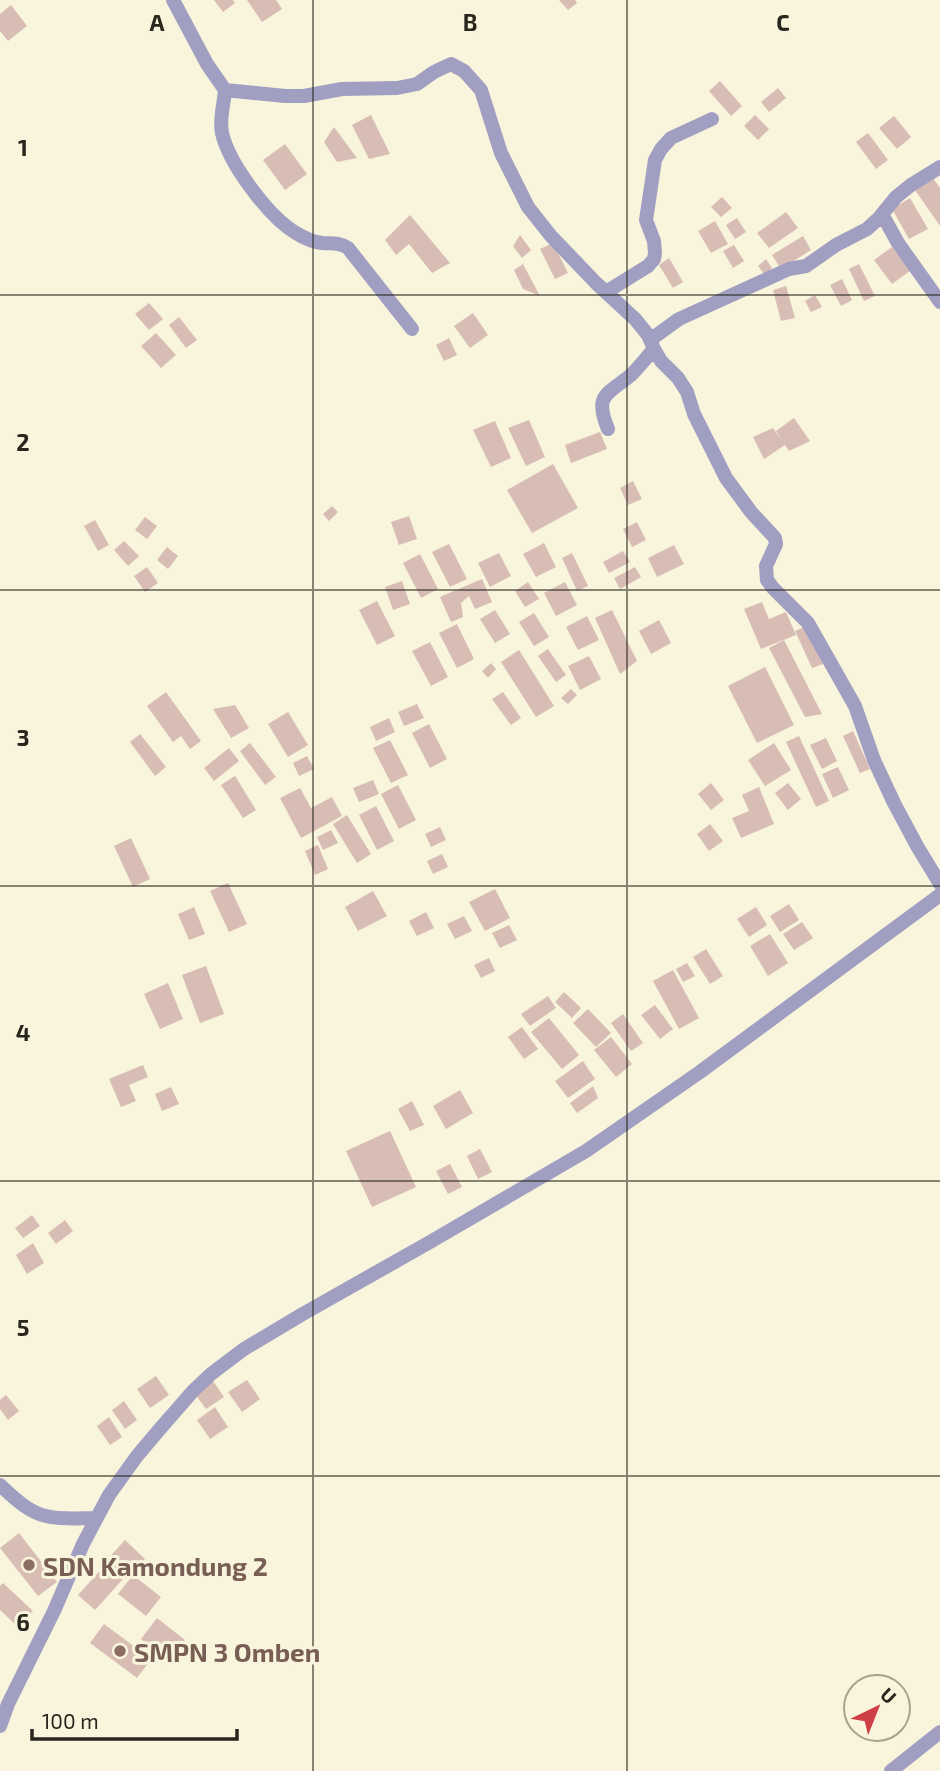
<svg xmlns="http://www.w3.org/2000/svg" width="940" height="1771" font-family="'Exo 2',sans-serif">
  <style>
    .building { fill: #d8bdb5 }
    .lines { fill: none; stroke-linecap: round; stroke-linejoin: round }
    .minor { stroke: #a09fc2; stroke-width: 14 }
    .grid { fill: none; stroke: #28261d; stroke-width: 2; stroke-opacity: 0.55 }
    .education-dot { fill: #8d6e63; stroke: #f9f4dc; stroke-width: 2.5 }
    .labels { text-anchor: middle; dominant-baseline: central; stroke-width: 6; stroke-linejoin: round; paint-order: stroke }
    .education-label { font-size: 26px; font-weight: bold; fill: #785e54; stroke: #f9f4dc; text-anchor: start }
    .grid-label { font-size: 23px; text-anchor: middle; font-weight: bold; fill: #28261d; stroke: #f9f4dc; stroke-width: 6; stroke-linejoin: round; paint-order: stroke }
  </style>
  <rect width="100%" height="100%" fill="#f9f4dc"/>
  <path class="building" d="M214,0H233L235,3L223,12Z
    M247,0H276L282,9L262,22Z
    M559,0H575L577,3L568,10Z
    M11,5L27,26L8,41L0,31V14Z
    M720,81L742,106L731,116L709,91Z
    M778,88L786,98L769,112L761,102Z
    M371,115L390,154L369,159L352,125Z
    M755,115L769,129L758,140L744,126Z
    M894,116L911,137L897,149L879,128Z
    M334,127L357,158L337,162L324,142Z
    M868,133L888,160L876,169L856,142Z
    M285,144L307,174L285,190L263,160Z
    M933,178L940,188V226L915,190Z
    M722,197L732,208L721,217L711,207Z
    M910,198L928,229L909,239L892,209Z
    M786,212L798,228L769,248L757,233Z
    M410,215L450,263L432,273L409,244L396,255L385,240Z
    M737,218L746,232L735,239L726,225Z
    M715,221L728,244L711,253L698,231Z
    M520,235L531,250L522,258L513,246Z
    M803,236L811,250L781,269L772,255Z
    M553,243L568,273L555,279L540,249Z
    M734,245L744,261L733,268L723,251Z
    M892,247L910,271L892,284L874,260Z
    M669,258L683,282L673,288L659,265Z
    M766,259L772,268L765,275L758,266Z
    M523,264L540,296L523,289L514,270Z
    M859,264L875,296L864,301L849,269Z
    M842,279L852,300L841,306L830,285Z
    M786,286L795,318L781,321L773,290Z
    M815,295L822,307L811,312L805,301Z
    M149,303L163,319L149,330L135,314Z
    M473,313L488,335L470,348L454,326Z
    M179,317L197,340L186,348L169,325Z
    M156,333L176,355L161,368L141,346Z
    M449,338L457,355L444,361L436,345Z
    M794,418L810,441L789,451L785,445L764,459L753,437L773,428L782,441L776,431Z
    M529,420L545,457L526,466L508,428Z
    M495,421L511,458L491,467L473,430Z
    M600,432L607,449L571,463L565,445Z
    M553,464L578,508L532,533L507,490Z
    M633,481L642,499L628,505L620,488Z
    M332,506L338,512L329,521L323,514Z
    M409,516L417,539L399,545L391,522Z
    M145,517L157,526L147,539L135,530Z
    M95,520L109,545L98,551L84,526Z
    M637,522L646,540L632,547L623,529Z
    M124,541L139,556L128,566L114,550Z
    M544,543L556,567L536,577L523,554Z
    M449,544L467,579L450,587L432,552Z
    M674,545L684,564L657,577L648,558Z
    M167,547L178,556L168,569L157,560Z
    M623,551L630,562L609,573L603,562Z
    M499,553L511,576L490,587L478,563Z
    M572,553L588,586L577,591L562,558Z
    M420,554L438,589L421,598L403,563Z
    M147,567L158,583L145,592L134,576Z
    M635,567L641,577L620,589L614,578Z
    M482,579L492,602L475,609L469,596L461,603L463,617L451,622L440,597Z
    M402,581L410,604L393,610L385,587Z
    M528,582L539,599L525,607L515,591Z
    M565,582L577,605L556,616L544,593Z
    M377,601L395,636L377,645L359,610Z
    M762,602L769,619L786,612L796,635L761,649L744,609Z
    M495,610L510,634L495,643L480,619Z
    M612,610L637,661L620,674L595,618Z
    M534,613L549,637L534,646L519,622Z
    M587,616L599,640L578,650L566,627Z
    M659,620L671,643L651,654L639,631Z
    M457,624L474,659L457,668L439,633Z
    M806,626L823,664L812,668L795,631Z
    M784,640L822,714L805,717L769,648Z
    M430,642L448,677L431,686L412,651Z
    M548,649L566,675L556,682L538,656Z
    M519,650L554,706L536,717L501,662Z
    M589,656L601,679L580,690L568,666Z
    M491,663L496,669L488,678L482,671Z
    M765,667L794,725L757,743L728,686Z
    M571,689L577,695L568,704L561,698Z
    M166,692L201,741L190,749L181,736L173,742L147,706Z
    M503,692L521,718L511,725L492,699Z
    M417,704L424,718L404,726L398,712Z
    M235,705L249,728L231,738L213,709Z
    M288,712L308,745L288,757L268,724Z
    M389,718L395,732L376,741L370,727Z
    M429,724L447,759L430,768L412,733Z
    M853,731L870,769L860,773L843,736Z
    M140,734L166,767L155,776L130,742Z
    M799,736L829,801L816,807L786,742Z
    M826,738L837,761L822,769L810,745Z
    M390,740L408,775L391,783L373,748Z
    M250,743L276,777L265,785L240,751Z
    M774,743L791,770L765,786L748,760Z
    M229,748L239,761L214,781L204,768Z
    M307,756L314,769L299,776L293,763Z
    M838,767L849,790L833,798L822,774Z
    M235,776L256,810L243,818L221,785Z
    M373,780L379,794L359,802L353,788Z
    M711,783L724,800L711,810L698,794Z
    M788,783L801,799L788,810L775,793Z
    M398,785L416,820L399,829L381,794Z
    M759,787L774,824L741,838L732,818L749,811L742,795Z
    M300,788L311,808L332,797L342,816L301,838L280,798Z
    M376,806L394,841L377,850L359,815Z
    M347,815L371,854L357,863L333,824Z
    M710,824L723,841L709,851L697,834Z
    M440,827L446,840L431,847L425,834Z
    M331,830L338,843L323,850L317,837Z
    M131,838L150,879L133,887L114,846Z
    M318,845L328,869L315,875L305,851Z
    M442,854L448,867L433,874L427,861Z
    M228,883L247,924L229,932L210,891Z
    M495,889L510,918L485,931L469,902Z
    M373,891L387,916L358,931L345,907Z
    M789,904L799,920L780,932L770,916Z
    M194,907L205,934L189,940L178,914Z
    M756,907L767,925L749,937L737,919Z
    M426,912L434,928L417,936L409,921Z
    M464,916L472,931L455,939L447,924Z
    M802,922L813,938L794,950L783,934Z
    M509,925L517,940L500,948L492,933Z
    M770,934L788,963L768,976L750,946Z
    M706,949L723,976L710,984L693,957Z
    M489,958L495,971L481,978L474,965Z
    M687,963L695,976L683,982L676,969Z
    M206,966L224,1014L200,1023L182,975Z
    M673,970L699,1018L679,1029L653,981Z
    M168,983L183,1019L160,1029L144,994Z
    M564,992L581,1008L572,1018L555,1002Z
    M548,996L556,1008L530,1026L521,1014Z
    M655,1005L673,1029L660,1039L641,1015Z
    M588,1009L611,1033L596,1047L573,1023Z
    M623,1014L643,1043L631,1051L611,1023Z
    M549,1018L579,1055L562,1069L531,1032Z
    M522,1027L538,1049L524,1059L508,1037Z
    M611,1037L632,1064L616,1077L594,1050Z
    M583,1061L595,1079L568,1098L555,1081Z
    M143,1065L148,1077L129,1085L136,1101L121,1107L109,1079Z
    M593,1086L598,1098L577,1113L570,1103Z
    M171,1087L179,1104L162,1111L155,1094Z
    M460,1090L473,1113L446,1129L433,1106Z
    M412,1101L424,1125L410,1131L398,1109Z
    M390,1131L416,1187L372,1207L346,1151Z
    M480,1149L492,1172L478,1179L467,1156Z
    M450,1164L462,1187L448,1194L436,1171Z
    M32,1215L40,1226L23,1238L15,1228Z
    M65,1220L73,1231L56,1244L48,1233Z
    M33,1243L44,1263L27,1274L16,1255Z
    M156,1376L169,1395L150,1408L137,1389Z
    M211,1378L224,1397L206,1409L193,1391Z
    M247,1380L260,1399L242,1412L228,1392Z
    M6,1395L19,1411L8,1420L0,1409V1400Z
    M124,1401L137,1420L125,1429L112,1410Z
    M215,1407L228,1427L210,1439L197,1420Z
    M109,1417L122,1437L110,1445L97,1426Z
    M19,1533L57,1582L38,1596L0,1548Z
    M125,1540L145,1559L126,1579L106,1561Z
    M106,1564L123,1579L95,1610L78,1595Z
    M133,1575L161,1597L146,1616L118,1594Z
    M3,1583L33,1611L18,1627L0,1610V1586Z
    M157,1618L185,1640L168,1661L141,1639Z
    M104,1624L151,1659L137,1678L90,1643Z"/>
  <g class="lines">
    <path class="minor" d="M173,0L207,64L225,90L285,96H304L342,89L397,88L417,84L434,72L451,64L464,71L481,90L501,153L528,207L551,236L596,283L635,319L648,335L654,349L661,361L678,378L687,392L694,414L726,478L751,512L775,538L776,544L766,566L767,580L773,588L808,623L855,706L874,760L894,803L917,846L940,884
      M225,90C224,105 219,119 222,133C229,164 269,217 296,233C304,238 313,242 322,243C331,244 340,242 348,248L412,329
      M882,214L898,243L940,302
      M606,292L648,266L654,259L655,253L654,241L646,220L655,160L661,149L671,138L712,119
      M650,340L679,319L789,269L806,266L836,245L867,229L879,218L896,197L911,185L940,167
      M608,429C594,395 606,395 631,375C639,367 646,358 654,349
      M0,1485C13,1497 28,1512 46,1516C62,1520 80,1518 96,1518
      M0,1726L8,1704L54,1611L83,1544L109,1495L137,1456L159,1430L193,1391L211,1374L244,1349L301,1315L430,1242L586,1151L700,1072L940,895
      M891,1771L940,1732"/>
  </g>
  <path class="grid" d="M313,0V1771M627,0V1771M0,295H940M0,590H940M0,886H940M0,1181H940M0,1476H940"/>
  <g class="education-dot">
    <circle cx="29" cy="1565" r="7"/>
    <circle cx="120" cy="1651" r="7"/>
  </g>
  <g class="labels">
    <g class="education-label">
      <text x="43" y="1565">SDN Kamondung 2</text>
      <text x="134" y="1651">SMPN 3 Omben</text>
    </g>
  </g>
  <g class="grid-label">
    <text x="157" y="31">A</text>
    <text x="470" y="31">B</text>
    <text x="783" y="31">C</text>
    <text x="23" y="156">1</text>
    <text x="23" y="451">2</text>
    <text x="23" y="746">3</text>
    <text x="23" y="1041">4</text>
    <text x="23" y="1336">5</text>
    <text x="23" y="1631">6</text>
  </g>
  <g transform="translate(877 1708) rotate(43)"><circle r="33" fill="#f9f4dc" stroke="#a5a290" stroke-width="2"/>
  <path d="M0-5L12 26L0 18L-12 26Z" fill="#ce3f45"/>
  <text y="-10" font-size="19" font-weight="bold" text-anchor="middle" fill="#28261d">U</text>
  </g>
  <path d="M32 1729v10h205v-10" fill="none" stroke="#28261d" stroke-width="3.5"/>
  <text x="42" y="1729" font-size="21" fill="#28261d" stroke="#f9f4dc" stroke-width="5" paint-order="stroke">100 m</text>
</svg>
